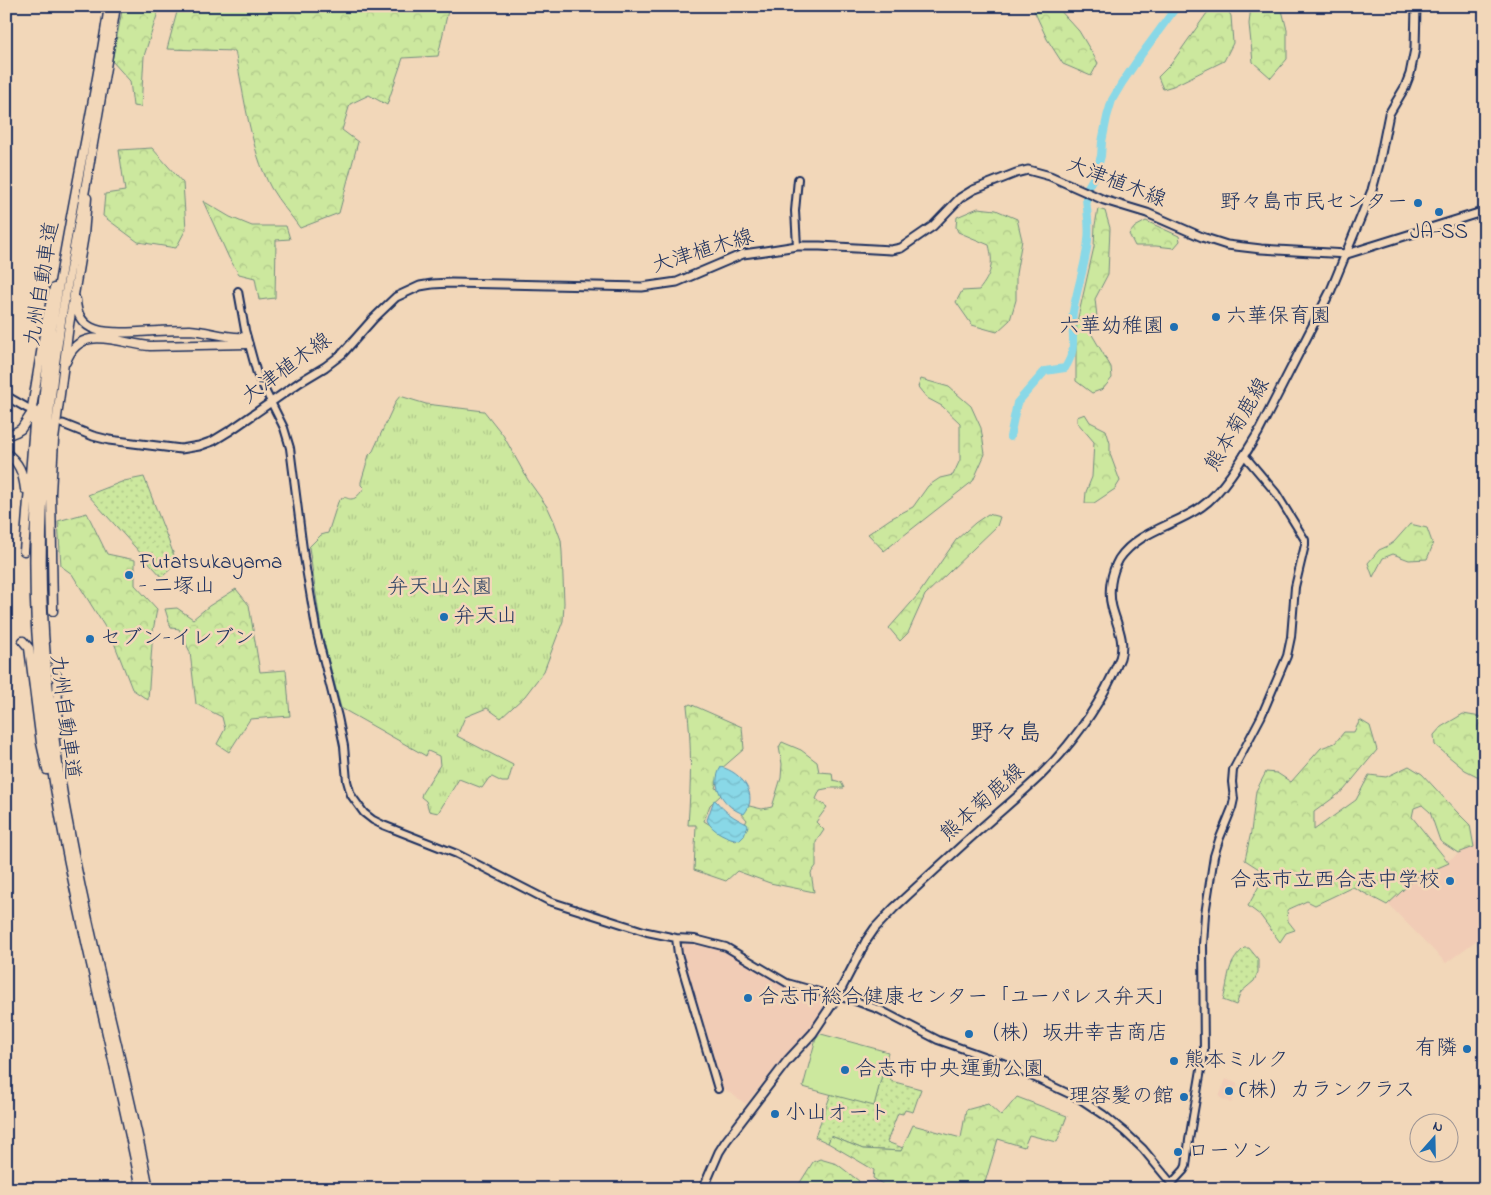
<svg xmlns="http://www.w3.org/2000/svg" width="1491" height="1195" font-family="'Indie Flower','Klee One',sans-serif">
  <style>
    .built { fill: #f1ccb6 }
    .grass { fill: url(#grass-dots); stroke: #748c7e }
    .forest { fill: url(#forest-crowns); stroke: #748c7e }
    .park { fill: url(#park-tufts); stroke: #748c7e }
    .pitch { fill: #cce89e; stroke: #748c7e }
    .water { fill: url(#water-waves); stroke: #5d94b0 }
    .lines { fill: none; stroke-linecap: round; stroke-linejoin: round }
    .river { stroke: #89d8e7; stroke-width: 8 }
    .secondary-casing { stroke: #1b2f5e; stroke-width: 10 }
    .primary-casing { stroke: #1b2f5e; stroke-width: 11 }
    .highway-casing { stroke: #1b2f5e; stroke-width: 11 }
    .secondary { stroke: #f2d7b9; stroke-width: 6 }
    .primary { stroke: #f2d7b9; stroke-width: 7 }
    .highway { stroke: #f2d7b9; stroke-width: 8 }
    .poi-dot { fill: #1f6fb2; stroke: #f2d7b9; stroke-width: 2 }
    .labels { text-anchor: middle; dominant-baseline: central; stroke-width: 5; stroke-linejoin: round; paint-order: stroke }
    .street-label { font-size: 21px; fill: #1b2f5e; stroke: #f2d7b9 }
    .poi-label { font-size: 21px; fill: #1b2f5e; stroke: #f2d7b9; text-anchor: start }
    .park-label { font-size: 21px; fill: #2d4264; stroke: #f2d7b9 }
    .quarter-label { font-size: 24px; fill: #1b2f5e; stroke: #f2d7b9 }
  </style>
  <defs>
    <pattern id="grass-dots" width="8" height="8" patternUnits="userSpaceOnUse" patternTransform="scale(1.25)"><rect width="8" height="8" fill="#cce89e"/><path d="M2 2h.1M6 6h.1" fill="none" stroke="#afc78a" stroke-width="1.8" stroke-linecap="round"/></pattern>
    <pattern id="forest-crowns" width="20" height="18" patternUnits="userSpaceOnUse" patternTransform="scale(1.25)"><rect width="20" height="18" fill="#cce89e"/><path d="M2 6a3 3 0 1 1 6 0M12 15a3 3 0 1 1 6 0" fill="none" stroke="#afc78a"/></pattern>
    <pattern id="park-tufts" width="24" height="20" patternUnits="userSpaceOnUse" patternTransform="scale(1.25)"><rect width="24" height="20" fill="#cce89e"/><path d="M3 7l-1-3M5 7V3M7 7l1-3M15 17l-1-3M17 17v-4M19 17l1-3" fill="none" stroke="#afc78a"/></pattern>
    <pattern id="water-waves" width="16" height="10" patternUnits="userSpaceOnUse" patternTransform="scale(1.25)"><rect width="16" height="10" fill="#89d8e7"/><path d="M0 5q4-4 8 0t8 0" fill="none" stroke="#76bac9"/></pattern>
  </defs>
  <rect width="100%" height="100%" fill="#f2d7b9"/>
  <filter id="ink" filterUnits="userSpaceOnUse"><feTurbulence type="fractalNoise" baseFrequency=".02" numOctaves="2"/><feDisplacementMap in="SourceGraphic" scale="10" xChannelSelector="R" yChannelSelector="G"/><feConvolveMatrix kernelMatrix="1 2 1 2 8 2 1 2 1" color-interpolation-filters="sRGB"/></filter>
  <g filter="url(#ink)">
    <path class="built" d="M1485,837V934L1446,963L1385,901L1446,862L1480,839Z
      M686,943L724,951L740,958L788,988L818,996L823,999L825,1004L814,1024L778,1064L746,1104L723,1088L681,947Z
      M1226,1079L1238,1084L1231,1103L1219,1097Z"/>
    <path class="grass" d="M144,477L177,563L162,577L88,495L124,481Z
      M1244,948H1249L1258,959V972L1254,981L1241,992L1236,1005L1223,1000C1230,977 1225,966 1244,948Z
      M887,1056L891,1081L921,1089L913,1112L905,1110L903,1114L898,1113L887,1142L903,1148L901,1151L863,1149L831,1136L828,1143L815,1137L831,1094L874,1105Z"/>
    <path class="forest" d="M123,6H160L144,56L141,107L133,106L130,81L112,61Z
      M181,6H449L438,56L403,58L387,105L369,95L350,104L342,130L358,142L339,213L300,228C291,215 279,202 271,188C250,149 244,94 235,51L167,49L177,12Z
      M1032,6H1056L1079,31L1098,63L1091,76L1063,64L1047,39Z
      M1212,6H1226L1231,16L1233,43L1224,61L1173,86L1163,89L1158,77L1171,64Z
      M1251,6H1281L1287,30V59L1271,78L1253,62L1249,24Z
      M152,148L183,183L186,229L176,248L138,242L103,216L105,194L125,191L119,150Z
      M203,201L230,217L252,226H286L290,239L276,240L275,298L259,300L255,278L239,274L229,258Z
      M978,208L996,210L1017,219L1022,240L1016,274V300L1010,320L997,332L972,325L956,302L962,291L979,290C991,275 994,264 989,245L958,232L956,227L957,217Z
      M1098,209L1105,211L1110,228L1108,274L1095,299L1098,326L1091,333L1111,367L1112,378L1103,389L1092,393L1076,381V344L1077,322L1094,247L1095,225Z
      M1146,221L1179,236L1180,241L1174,248L1156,246H1135L1129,234L1135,227Z
      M921,379L949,387L971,406L981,428L985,454L973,481L884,551L868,534L890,519L913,507L928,486L940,478L953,475L960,460V423L942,406L927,398L918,387Z
      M1085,414L1090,422L1106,430L1110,443V454L1120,481L1115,489L1094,503H1085L1086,492L1092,477L1094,442L1077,422V417Z
      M87,513L107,554L135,560V585L157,609L153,631L148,700L132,689L113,640L72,574L61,566L58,521Z
      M988,514L1000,517L997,526L925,595L908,633L900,641L889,628L918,595L956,540L975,523Z
      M1410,524L1427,528L1433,545L1427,559L1409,560L1393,554L1383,558L1373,577L1368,563L1379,550L1388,546L1394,542Z
      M236,589L249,605L260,672L286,670L290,716L250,719L229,752L217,744L225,729L222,717L196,704L190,652L179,629L171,628L165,609L177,608L193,619L209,606Z
      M690,704L742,727L744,749L721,769L715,788L721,790V795L710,805L704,821L736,841L747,820L741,813L745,805L762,809L772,807L781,778L782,764L779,747L782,742L801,750L817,762L819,772L832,773L833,780L841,782L844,788H830L820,790L816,799L827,807L816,822L824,830L816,842V866L811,873L814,892L770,883L737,871L726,881L694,870L696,825H688C691,785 692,745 687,706Z
      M1463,714L1481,717L1485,719V780L1465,770L1435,745L1434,735L1441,727Z
      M1360,720L1370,726L1377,750L1344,790L1314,812V830L1356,800L1369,775L1386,777L1409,766L1422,774L1457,812L1470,825L1474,847L1458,853L1440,841L1430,812L1422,805L1414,808L1412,817L1449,863L1417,877L1387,905L1353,887L1315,905L1307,901L1287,910L1288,921L1295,930L1286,933L1280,942L1260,915L1248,906L1259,886V869L1245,860L1251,832L1256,791L1266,772L1277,773L1291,782L1321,748L1335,743L1344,732H1354Z
      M1017,1097L1067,1116L1057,1142L1029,1135L1024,1147L998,1139L983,1189H890L873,1178L874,1170L828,1143L831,1136L863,1149L901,1151L913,1125L961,1138L966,1110L988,1104L1001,1116Z
      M820,1159L837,1164L859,1181L857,1189H796L813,1162Z"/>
    <path class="park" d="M400,396L426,404L484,411L503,435L528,480L548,508L554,521L561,540L562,552L564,603L563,621L544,671L525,696L501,718L487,708L465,717L457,736L513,765L508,782H502L492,777L489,778L482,788L459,779L438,813L429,811L426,801L421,797L422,793L440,765L439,756L428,751L426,756L341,708L322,635L309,547L321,535L328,533L338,502C346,492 346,502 355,498C358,496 362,491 364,488L361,485V482L369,455L373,451L396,401Z"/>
    <path class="pitch" d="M821,1034L888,1052L874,1106L803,1087L816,1038Z"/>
    <path class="water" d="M721,767C741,772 760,795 744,814C725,808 709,786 721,767Z
      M714,800L716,801C725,812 734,818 747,824L748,826L744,836L740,840C729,839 711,831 707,820Z"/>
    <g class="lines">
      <path class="river" d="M1088,187L1096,173L1101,156L1102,142L1107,117L1112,100L1122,83L1141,55L1177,6
        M1010,437L1017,403L1045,371L1065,368C1079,346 1070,335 1073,312C1077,288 1086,264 1088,240C1090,225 1087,213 1086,198"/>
      <g class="secondary-casing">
        <path id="secondary" d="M797,246L795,211L798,179
          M238,291L245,330L257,374L284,428L290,448L304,557L317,634L338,717L344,746L347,781L351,795L364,813L373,820L383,825L457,854L549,901L647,932L676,938L695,939L726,947L787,983L837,997L850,999L880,1010L938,1040L1003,1063L1080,1099L1104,1115L1126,1133L1143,1149L1176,1189
          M676,938L678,954L718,1089
          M1172,1183L1184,1170L1186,1166L1189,1140L1204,1052L1203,945L1205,914L1214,856L1219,840L1232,808L1234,799L1232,782L1233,770L1261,717L1287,656L1291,637L1295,587L1305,545V540L1276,493L1244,455"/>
      </g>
      <g class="primary-casing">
        <path id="primary" d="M6,396L27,408
          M63,424L93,436L109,440L181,449L199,446L213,441L231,430L300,382L325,367L342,354L373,319L396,297L420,286L432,284L451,283L642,287L677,282L743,254L765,251L797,246H820L891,250L901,248L933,226L960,198L973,190L1016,173L1028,170L1050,176L1104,200L1147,213L1202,237L1227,245L1261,249L1347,254L1485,211
          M703,1189L719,1152L726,1141L788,1060L813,1033L837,997L866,941L875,928L894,908C922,882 950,856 978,831C998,813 1020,795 1040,776C1074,742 1102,703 1120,658C1126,641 1116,623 1112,607C1108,592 1111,573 1119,559C1138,531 1174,526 1201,507C1223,492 1244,456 1258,433L1331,290L1372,190L1379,164L1389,114L1405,87L1410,74L1415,49L1416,6"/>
      </g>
      <g class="highway-casing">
        <path id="highway" d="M109,6C93,113 68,219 52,327C38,426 31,527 36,627C47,818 104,1002 141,1189
          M116,6C108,56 100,105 91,155C82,210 70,265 61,321C47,410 40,500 42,591C45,679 56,767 74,854C96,966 127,1077 149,1189
          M76,300C77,337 113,333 139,332C156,331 173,330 190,330C210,331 225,339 246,337
          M66,362C80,322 120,344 150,346L248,344
          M6,436L16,432L21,429L31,414L46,322L54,288
          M6,453C19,462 23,473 25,489
          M24,551L35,411
          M53,611L51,493L54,440L69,325L84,235L87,198
          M23,641L29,648L41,743L47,770
          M57,676L59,734"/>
      </g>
      <use href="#secondary" class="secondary"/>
      <use href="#primary" class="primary"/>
      <use href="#highway" class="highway"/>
    </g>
  </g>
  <g class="poi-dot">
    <circle cx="1418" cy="203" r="5"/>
    <circle cx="1439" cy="212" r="5"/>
    <circle cx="1216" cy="317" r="5"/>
    <circle cx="1174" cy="327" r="5"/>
    <circle cx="129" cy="575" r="5"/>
    <circle cx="444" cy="617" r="5"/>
    <circle cx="90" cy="639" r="5"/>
    <circle cx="1450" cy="881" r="5"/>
    <circle cx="748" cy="998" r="5"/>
    <circle cx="969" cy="1034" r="5"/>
    <circle cx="1467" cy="1049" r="5"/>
    <circle cx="1174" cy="1061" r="5"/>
    <circle cx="845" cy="1070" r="5"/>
    <circle cx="1229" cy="1091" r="5"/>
    <circle cx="1184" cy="1097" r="5"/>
    <circle cx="775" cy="1114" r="5"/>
    <circle cx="1178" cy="1152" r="5"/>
  </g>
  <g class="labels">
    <g class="street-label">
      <text transform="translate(1116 183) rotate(21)">大津植木線</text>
      <text transform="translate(703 252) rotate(-17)">大津植木線</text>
      <text transform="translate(43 284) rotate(-81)">九州自動車道</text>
      <text transform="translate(287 369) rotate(-36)">大津植木線</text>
      <text transform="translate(1238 425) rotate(-59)">熊本菊鹿線</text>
      <text transform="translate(64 717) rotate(83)">九州自動車道</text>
      <text transform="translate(983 803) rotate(-42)">熊本菊鹿線</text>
    </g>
    <g class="poi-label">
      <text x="1408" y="203" text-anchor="end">野々島市民センター</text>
      <text x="1439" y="233" text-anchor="middle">JA-SS</text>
      <text x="1226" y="317">六華保育園</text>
      <text x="1164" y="327" text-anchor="end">六華幼稚園</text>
      <text x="139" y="563">Futatsukayama<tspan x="139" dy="24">- 二塚山</tspan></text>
      <text x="454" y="617">弁天山</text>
      <text x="100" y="639">セブン-イレブン</text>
      <text x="1440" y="881" text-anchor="end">合志市立西合志中学校</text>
      <text x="758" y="998">合志市総合健康センター「ユーパレス弁天」</text>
      <text x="979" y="1034">（株）坂井幸吉商店</text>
      <text x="1457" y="1049" text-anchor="end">有隣</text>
      <text x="1184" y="1061">熊本ミルク</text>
      <text x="855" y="1070">合志市中央運動公園</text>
      <text x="1239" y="1091">(株）カランクラス</text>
      <text x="1174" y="1097" text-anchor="end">理容髪の館</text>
      <text x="785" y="1114">小山オート</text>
      <text x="1188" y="1152">ローソン</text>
    </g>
    <g class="park-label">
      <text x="440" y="588">弁天山公園</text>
    </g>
    <g class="quarter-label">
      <text x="1006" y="734">野々島</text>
    </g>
  </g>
  <rect width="1491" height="1195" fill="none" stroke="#f2d7b9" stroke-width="25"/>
  <rect x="12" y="12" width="1466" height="1170" fill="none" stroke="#1b2f5e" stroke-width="2" filter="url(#ink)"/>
  <g transform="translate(1434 1138) rotate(20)"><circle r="24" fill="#f2d7b9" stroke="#9c9495"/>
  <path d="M0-4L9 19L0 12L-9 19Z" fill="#1f6fb2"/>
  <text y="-8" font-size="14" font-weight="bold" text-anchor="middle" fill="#1b2f5e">N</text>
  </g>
</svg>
